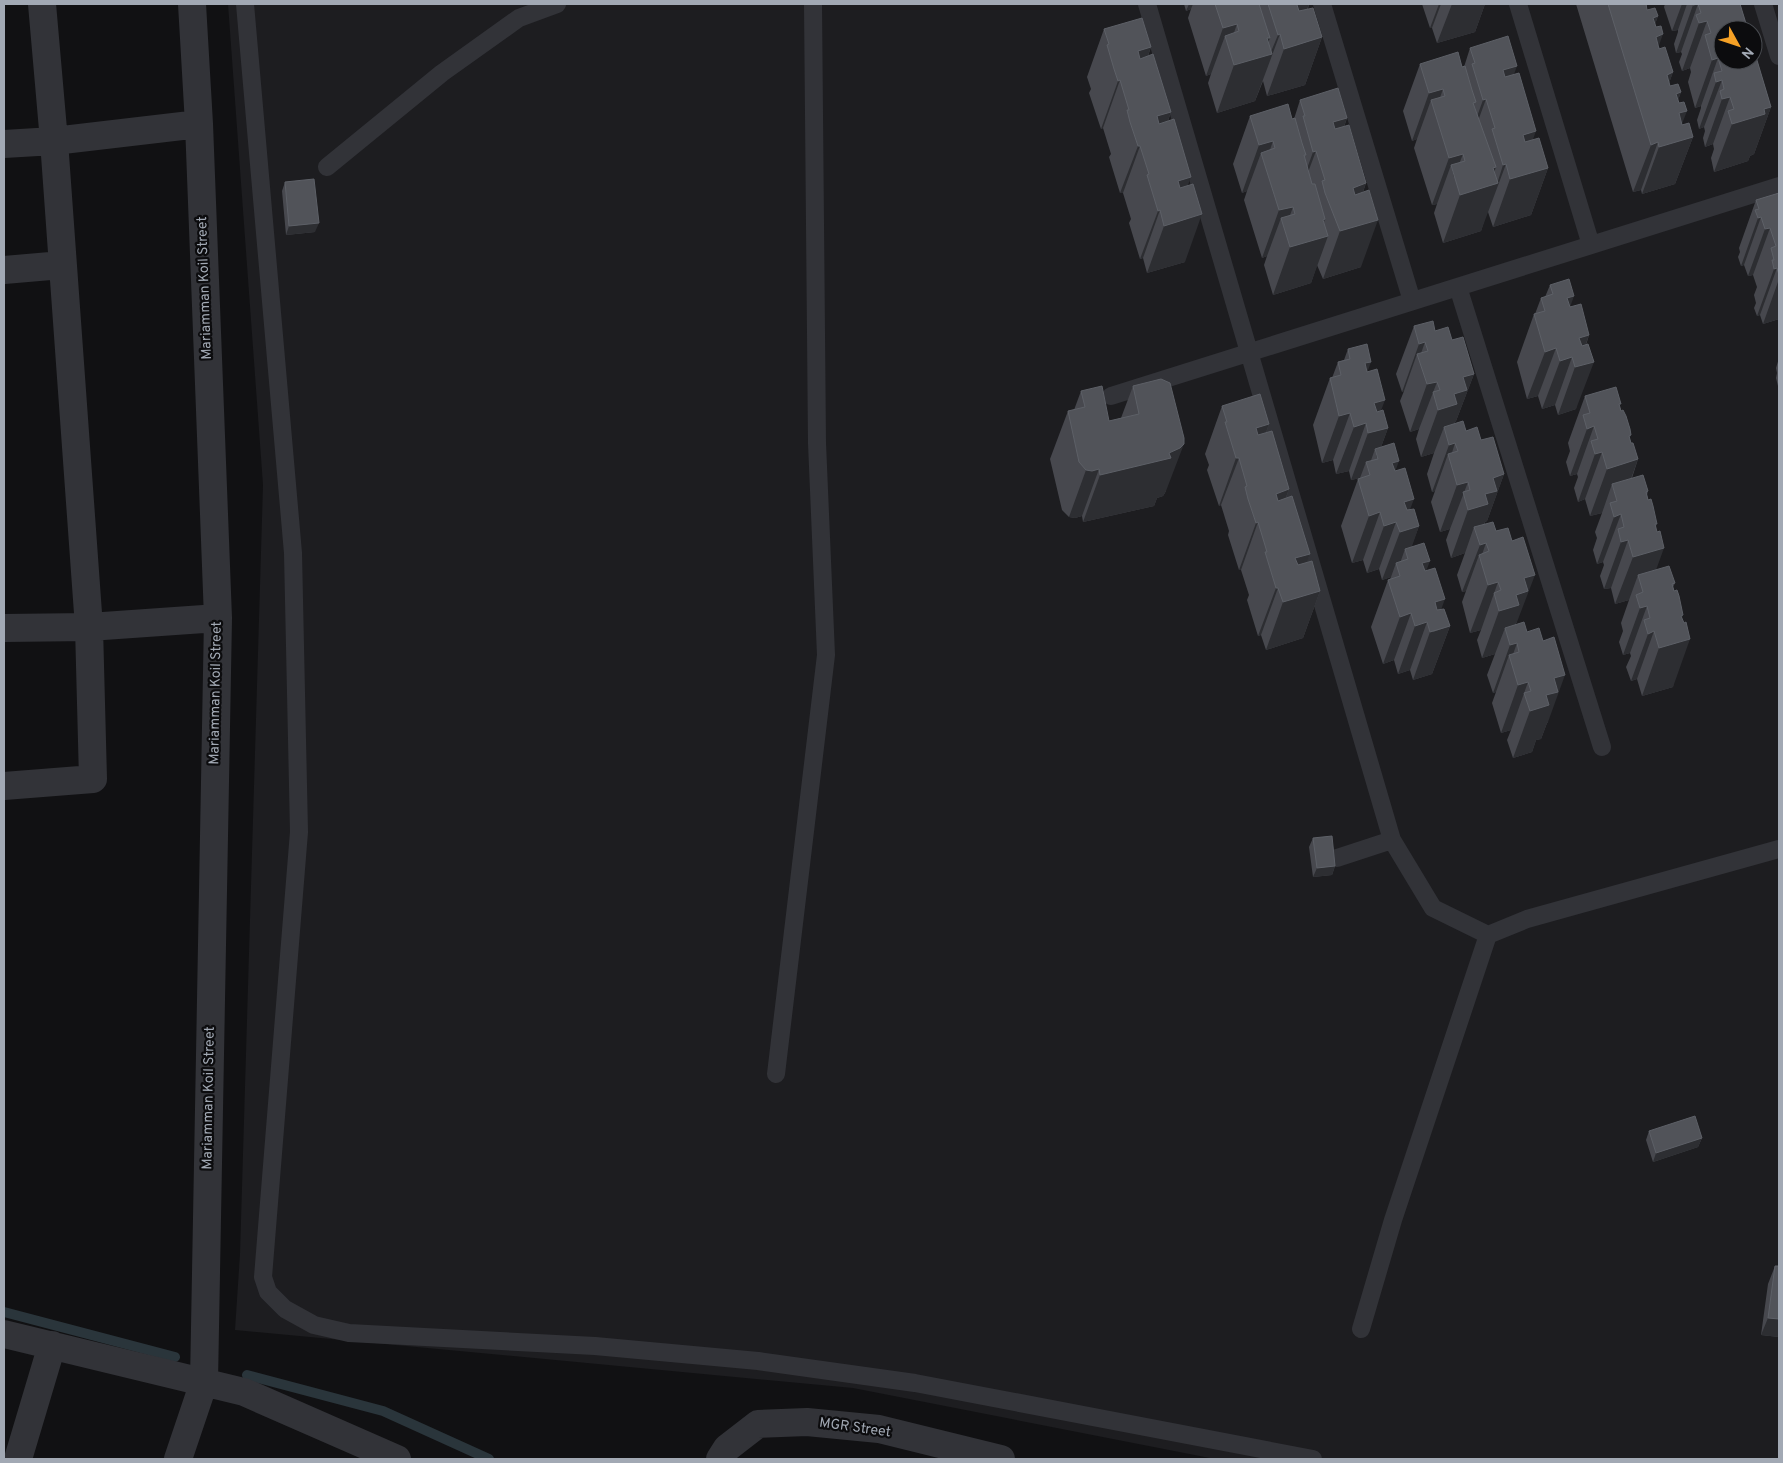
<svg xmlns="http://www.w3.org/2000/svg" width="1783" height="1463" font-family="Overpass,sans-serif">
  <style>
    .built { fill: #1d1d20; fill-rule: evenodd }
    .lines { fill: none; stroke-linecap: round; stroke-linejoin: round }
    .stream { stroke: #2a353b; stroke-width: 10 }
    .service { stroke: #323338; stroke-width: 18 }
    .minor { stroke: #323338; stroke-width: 28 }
    .wall { fill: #47484e }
    .shaded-wall { fill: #2d2e32 }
    .building { fill: #515359; stroke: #5d6067 }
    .labels { text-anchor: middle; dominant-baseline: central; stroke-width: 4.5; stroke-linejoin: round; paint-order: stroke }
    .street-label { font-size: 14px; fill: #a2a9b4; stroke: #0c0c0e }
  </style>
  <rect width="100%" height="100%" fill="#111113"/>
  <path class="built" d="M228,4H1779V1459H1215L853,1388L235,1330L240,1254L263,485ZM1723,30H1753V60H1723Z"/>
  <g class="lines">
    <path class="stream" d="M4,1312L175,1357
      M247,1375L383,1411L489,1459"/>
    <path class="service" d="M245,4L293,553L299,832L263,1277L268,1292L285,1309L314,1325L349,1333L595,1346L758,1361L915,1383L1313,1459
      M1147,4L1392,840L1433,908L1488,935
      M1322,4L1412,301
      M1518,4L1591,245
      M1763,4L1779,56
      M327,167L442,73L519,18L557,4
      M1458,287L1602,747
      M1111,396L1779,186
      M1337,858L1392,840
      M776,1074L826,655L817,443L813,4
      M1361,1329L1393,1220L1488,935L1527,919L1779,849"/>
    <path class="minor" d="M4,144L54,141L199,124
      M4,270L62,265
      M4,628L89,627L218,618
      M4,786L93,779L89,627L54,141L42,4
      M4,1334L244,1392L397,1459
      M18,1459L52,1345
      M178,1459L204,1382L218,618L199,124L192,4
      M720,1459L727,1448L758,1424L807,1422L879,1429L1001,1459"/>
  </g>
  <path class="wall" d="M1184,4H1309L1308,9L1322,37L1305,85L1267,96L1263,81L1255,101L1217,113L1208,83L1211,74L1206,76L1188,18L1191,9L1186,11Z
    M1422,4H1485L1475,32L1437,43L1432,28H1430Z
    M1576,4H1648L1646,7L1647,10L1658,16L1655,24L1659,47L1673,72L1669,83L1670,86L1681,92L1678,100L1682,124L1693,137L1675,184L1642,194L1641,190L1633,192Z
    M1665,4H1740L1771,107L1754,154L1750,156L1748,161L1714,172L1711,158L1714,149L1713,144L1705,147L1703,138L1705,131L1704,127L1699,129L1697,120L1701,108V106L1695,108L1688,82L1691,72L1690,68L1682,71L1679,62L1682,54L1681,52L1676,53L1674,44L1678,32V30L1672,31L1664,7Z
    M1104,29L1151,47L1148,56L1171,112L1168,121L1188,186L1185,262L1147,273L1143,258L1140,259L1129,223L1131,219L1123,193H1120L1109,157L1111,154L1103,128L1101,129L1089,93L1091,89L1087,77Z
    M1470,48L1514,75L1533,140L1548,168L1531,215L1493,227L1488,212H1487L1481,231L1443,243L1434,213L1437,204L1432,205L1414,148L1417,139L1412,141L1403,111L1420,64L1464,67Z
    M1300,100L1347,118L1344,127L1366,183L1363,192L1361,267L1323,279L1317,265L1311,283L1273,295L1264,265L1267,256L1262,258L1244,200L1247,191L1242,193L1233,164L1250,116L1292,119H1294Z
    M285,182L315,232L286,235L282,191Z
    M1779,193V319L1763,324L1760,315L1757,316L1754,308L1756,303L1754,295L1757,287L1753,275L1748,276L1744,265L1741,266L1738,257L1740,252L1739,248L1756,200Z
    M1550,285L1571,307L1589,335L1586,345L1576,409L1558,415L1555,405L1542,409L1538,396L1527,399L1517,362L1534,314H1535L1541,298L1545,297Z
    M1414,326L1452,340L1474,374L1456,421L1455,422L1454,424L1481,440L1504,474L1487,521L1485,522V524L1517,622L1516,623V624L1548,722L1547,723L1541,739L1536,740L1532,752L1513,758L1507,740L1511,730L1501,733L1492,703L1496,692L1493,693L1487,675L1495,654L1482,658L1477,640L1481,630L1470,633L1462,602L1466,591L1462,592L1457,575L1465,553L1451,558L1446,540L1450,529L1440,532L1431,502L1435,491L1432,492L1427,474L1434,453L1421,457L1416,439L1419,429L1410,432L1400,401L1404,391L1402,392L1396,374Z
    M1348,349L1368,372L1381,411L1388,428L1381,447L1395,471L1410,509L1419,526L1411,547L1426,571L1441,609L1450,626L1432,674L1413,680L1410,670L1398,674L1394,660L1383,664L1371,627L1388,580L1390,579L1391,577L1382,580L1379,569L1367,573L1363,560L1352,563L1341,526L1358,479L1360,478L1351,480L1349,471L1336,474L1333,460L1322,463L1313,425L1330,378H1332L1338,362L1344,360Z
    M1779,358V386H1778L1776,378L1777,373L1776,368Z
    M1133,386L1166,491L1163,496L1157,498L1154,506L1083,522L1082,516L1075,518L1069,517L1062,510L1050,459L1068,411L1074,410L1081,391L1109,421L1121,418Z
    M1585,396L1620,408L1631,443L1638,459L1632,478L1648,491L1647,495L1656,527V570L1675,583L1673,587L1682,618L1673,687L1642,696L1637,679L1631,681L1626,667L1631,656L1630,653L1623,655L1619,642L1623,631L1621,623L1629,600L1615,604L1611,588L1604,589L1600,576L1604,565L1603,562L1597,564L1593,550L1597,538L1595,532L1602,513L1590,516L1585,499L1578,502L1574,488L1578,477L1577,474L1570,476L1566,462L1570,451L1568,443Z
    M1222,406L1269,424L1266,433L1289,489L1286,498L1310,554L1306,563L1320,591L1303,638L1266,650L1261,635L1258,636L1247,600L1249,595L1241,570H1239L1228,535L1229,531L1221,505L1219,506L1207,470L1209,465L1205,454Z
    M1313,838L1335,866L1332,875L1313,877L1309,847Z
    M1649,1131L1702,1138L1698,1147L1653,1162L1646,1140Z
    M1775,1266H1779V1337L1761,1335L1768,1284Z"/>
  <path class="shaded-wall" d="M1189,4H1193L1191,9L1186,11Z
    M1300,4H1309L1294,46L1322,37L1305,85L1267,96L1284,49L1297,5Z
    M1439,4H1441L1432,28H1430Z
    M1452,4H1485L1475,32L1437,43Z
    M1682,4H1687L1678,30L1672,31Z
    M1698,4L1681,52L1676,53L1693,5Z
    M1658,16L1641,64L1653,18Z
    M1707,21L1690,68L1682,71L1699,23Z
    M1237,24L1229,47L1225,36L1211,74L1206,76L1223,28Z
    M1280,34L1255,101L1217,113L1234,65L1267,38H1270L1263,56L1270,54L1278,35Z
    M1663,34L1646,82L1656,37Z
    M1151,47L1134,94L1138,51Z
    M1718,58L1701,106L1695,108L1712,60Z
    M1517,66L1500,113L1503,70Z
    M1673,72L1656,120L1667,75Z
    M1120,80L1103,128L1101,129L1118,81Z
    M1722,80L1704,127L1699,129L1716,82Z
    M1443,89L1435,112L1431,100L1417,139L1412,141L1429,93Z
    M1681,92L1664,140L1676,94Z
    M1730,97L1713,144L1705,147L1722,99Z
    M1486,99L1469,146L1466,147L1483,100Z
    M1771,107L1754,154L1750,156L1748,161L1714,172L1732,124L1764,109Z
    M1687,111L1675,142L1693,137L1675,184L1642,194L1659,147L1679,113Z
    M1171,112L1154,159L1157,116Z
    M1347,118L1330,165L1333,122Z
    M1536,131L1520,176L1548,168L1531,215L1493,227L1510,179L1523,135Z
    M1273,141L1265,164L1261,153L1247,191L1242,193L1259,145Z
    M1658,142L1641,190L1633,192L1651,145Z
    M1138,146H1140L1123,193H1120Z
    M1316,151L1298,199H1296L1313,152Z
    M1463,154L1454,177L1451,165L1437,204L1432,205L1449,158Z
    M1506,164L1481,231L1443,243L1460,195L1493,168L1496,167L1489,186L1497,184L1503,165Z
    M1191,177L1174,223L1202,214L1185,262L1147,273L1164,226L1178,181Z
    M1366,183L1350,228L1378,220L1361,267L1323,279L1340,231L1353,188Z
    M1293,207L1285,229L1281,218L1267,256L1262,258L1279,210Z
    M1160,210L1143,258L1140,259L1158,211Z
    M1761,217L1744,265L1741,266L1758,218Z
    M1325,219L1318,239L1328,236L1311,283L1273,295L1290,247L1323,220Z
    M319,223L315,232L286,235L289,226Z
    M1770,228L1753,275L1748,276L1765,229Z
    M1777,268L1760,315L1757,316L1774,269Z
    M1779,279V319L1763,324Z
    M1574,296L1557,344L1567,298Z
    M1589,335L1578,366L1594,362L1576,409L1558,415L1575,367L1579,338Z
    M1425,342L1419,359L1417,354L1404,391L1402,392L1419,344Z
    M1556,348L1538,396L1527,399L1545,352Z
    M1572,357L1555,405L1542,409L1560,361Z
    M1371,362L1354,409L1365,363Z
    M1474,374L1456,421L1455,422L1449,437L1444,427L1434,453L1421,457L1438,410L1454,394L1463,377Z
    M1437,382L1419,429L1410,432L1427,384Z
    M1385,400L1373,432L1388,428L1377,458L1375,449L1368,469L1366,462L1360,478L1351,480L1368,433L1374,403Z
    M1350,413L1333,460L1322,463L1339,416Z
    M1366,423L1349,471L1336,474L1354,427Z
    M1269,424L1252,472L1256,428Z
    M1594,426L1577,474L1570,476L1587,429Z
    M1631,435L1620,465L1638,459L1621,507L1617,501L1612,484L1602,513L1590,516L1607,469L1629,436Z
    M1455,443L1450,459L1448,454L1435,491L1432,492L1449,445Z
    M1184,444L1166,491L1163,496L1157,498L1154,506L1083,522L1100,475Z
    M1602,452L1585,499L1578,502L1595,454Z
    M1236,458H1239L1221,505L1219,506Z
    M1399,461L1382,508L1392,463Z
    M1099,469L1082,516L1075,518L1069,517L1086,470Z
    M1504,474L1487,521L1485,522L1480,538L1474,527L1465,553L1451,558L1468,510L1485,494L1493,478Z
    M1468,482L1450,529L1440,532L1457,485Z
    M1289,489L1272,536L1276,494Z
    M1414,499L1402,531L1419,526L1408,558L1405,549L1398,569L1396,563L1391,577L1382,580L1400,532L1404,502Z
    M1380,512L1363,560L1352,563L1369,516Z
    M1621,514L1603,562L1597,564L1614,517Z
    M1258,522L1241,570H1239L1256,523Z
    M1396,522L1379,569L1367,573L1384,526Z
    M1655,524H1657L1646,553L1664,548L1647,595L1638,575L1629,600L1615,604L1633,557Z
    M1628,540L1611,588L1604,589L1621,542Z
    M1486,543L1480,560L1479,555L1466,591L1462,592L1480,545Z
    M1310,554L1293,599L1320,591L1303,638L1266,650L1283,602L1295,558Z
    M1430,561L1412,608L1422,563Z
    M1535,575L1517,622L1516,623L1511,638L1505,628L1495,654L1482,658L1499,611L1516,595L1524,578Z
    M1498,582L1481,630L1470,633L1488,585Z
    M1276,588H1278L1261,635L1258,636Z
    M1445,599L1433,632L1450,626L1432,674L1413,680L1430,632L1427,622L1410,670L1398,674L1415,626L1435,602Z
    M1647,606L1630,653L1623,655L1640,608Z
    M1411,613L1394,660L1383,664L1400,617Z
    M1683,615L1673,644L1690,639L1673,687L1642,696L1659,648L1681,616Z
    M1654,631L1637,679L1631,681L1648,634Z
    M1517,643L1511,660L1509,655L1496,692L1493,693L1510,645Z
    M1565,675L1548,722L1547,723L1541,739L1536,740L1532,752L1513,758L1530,711L1546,695L1554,678Z
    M1528,682L1511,730L1501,733L1518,685Z
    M1335,866L1332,875L1313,877L1317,868Z
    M1702,1138L1698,1147L1653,1162L1656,1153Z
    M1768,1318L1779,1319V1337L1761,1335Z"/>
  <path class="building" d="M1215,4H1259L1270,38H1267L1272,54L1234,65L1225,36L1239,31L1237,24L1223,28Z
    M1268,4H1300L1297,5L1299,11L1313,8L1322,37L1284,49L1280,34L1278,35Z
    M1608,4H1646L1647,10L1655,8L1658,16L1653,18L1656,27L1661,26L1663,34L1656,37L1659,49L1665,47L1673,72L1667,75L1670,86L1678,84L1681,92L1676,94L1679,103L1684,102L1687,111L1679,113L1682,125L1689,123L1693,137L1659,147L1658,142L1651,145Z
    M1693,4H1740L1748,30H1723V60H1753V47L1771,107L1764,109L1765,114L1732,124L1728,111L1734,109L1730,97L1722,99L1720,91L1724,89L1722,80L1716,82L1714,73L1722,71L1718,58L1712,60L1705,35L1711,33L1707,21L1699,23L1696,15L1701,13L1698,4L1693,5Z
    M1142,18L1151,47L1138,51L1140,59L1153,54L1171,112L1157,116L1159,124L1174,119L1191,177L1178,181L1180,188L1193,184L1202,214L1164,226L1160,210L1158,211L1147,175L1149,174L1140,146H1138L1130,122L1127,110H1129L1120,80L1118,81L1114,69L1107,45L1109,44L1104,29Z
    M1508,36L1517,66L1503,70L1505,77L1519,73L1536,131L1523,135L1525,142L1539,138L1548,168L1510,179L1506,164L1503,165L1496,142L1492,129L1495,128L1486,99L1483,100L1472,64L1475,63L1470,48Z
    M1458,52L1462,67L1465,66L1472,90L1476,102L1473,103L1496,167L1493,168L1498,183L1460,195L1451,165L1465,161L1463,154L1449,158L1431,100L1445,96L1443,89L1429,93L1420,64Z
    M1338,88L1347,118L1333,122L1335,129L1349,125L1366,183L1353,188L1355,195L1369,190L1378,220L1340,231L1325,193L1322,181L1325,180L1316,151L1313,152L1303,116H1305L1300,100Z
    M1288,104L1292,119L1295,118L1302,143L1306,155H1304L1312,184H1315L1325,219L1323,220L1328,236L1290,247L1281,218L1295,214L1293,207L1279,210L1261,153L1275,148L1273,141L1259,145L1250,116Z
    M314,179L319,223L289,226L285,182Z
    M1779,193V275L1777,268L1774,269L1772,260H1774L1771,248L1776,246L1770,228L1765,229L1761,217L1758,218L1755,210L1759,209L1756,200Z
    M1569,279L1574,296L1567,298L1570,307L1581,304L1589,335L1579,338L1582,346L1588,344L1594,362L1575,367L1572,357L1560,361L1556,348L1545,352L1534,314L1545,311L1541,298L1553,294L1550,285Z
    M1433,321L1435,331L1448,327L1452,340L1463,337L1474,374L1463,377L1467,390L1454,394L1457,404L1438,410L1433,392L1440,390L1437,382L1427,384L1417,354L1428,351L1425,342L1419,344L1414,326Z
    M1367,344L1371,362L1365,363L1367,372L1377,369L1385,400L1374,403L1377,412L1383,410L1388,428L1368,433L1366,423L1354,427L1350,413L1339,416L1330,378L1341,375L1338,362L1350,359L1348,349Z
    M1161,379L1170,383L1184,438V444L1180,448L1169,453L1171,458L1100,475L1099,469L1092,471L1086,470L1079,462L1068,411L1085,407L1081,391L1102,386L1109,421L1139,414L1133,386Z
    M1616,387L1621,404H1619L1621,411L1623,410L1626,416L1630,429L1631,435L1629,436L1631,443H1633L1638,459L1607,469L1602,452L1595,454L1591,441L1598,439L1594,426L1587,429L1583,415L1590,413L1585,396Z
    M1260,394L1269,424L1256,428L1258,435L1272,431L1289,489L1276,494L1278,501L1292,496L1310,554L1295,558L1298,565L1312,561L1320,591L1283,602L1278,588H1276L1265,552H1267L1258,522L1256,523L1248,499L1245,487L1247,486L1239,458H1236L1225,422H1227L1222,406Z
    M1463,421L1466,431L1477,427L1481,440L1493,437L1504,474L1493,478L1497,491L1485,494L1488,504L1468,510L1463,492L1470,490L1468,482L1457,485L1448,454L1458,451L1455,443L1449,445L1444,427Z
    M1394,443L1399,461L1392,463L1395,471L1405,468L1414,499L1404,502L1407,510L1414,509L1419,526L1400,532L1396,522L1384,526L1380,512L1369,516L1358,479L1370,475L1366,462L1378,459L1375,449Z
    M1643,475L1648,491L1646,492L1648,500L1651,499L1653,506L1657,524H1655L1657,532L1660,531L1664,548L1633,557L1628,540L1621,542L1618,529L1624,527L1621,514L1614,517L1610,503L1617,501L1612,484Z
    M1493,522L1496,531L1508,528L1512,541L1523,537L1535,575L1524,578L1528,591L1516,595L1519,605L1499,611L1494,593L1501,590L1498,582L1488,585L1479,555L1489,551L1486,543L1480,545L1474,527Z
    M1424,543L1430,561L1422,563L1425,571L1435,568L1445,599L1435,602L1437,610L1444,609L1450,626L1430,632L1427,622L1415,626L1411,613L1400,617L1388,580L1400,576L1396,563L1408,559L1405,549Z
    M1669,566L1675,583L1672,584L1674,591L1677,590L1679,596L1683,615L1681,616L1684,623L1686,622L1690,639L1659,648L1654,631L1648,634L1644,620L1650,618L1647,606L1640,608L1636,595L1643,592L1638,575Z
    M1524,622L1527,632L1539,628L1543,641L1554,637L1565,675L1554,678L1558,692L1546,695L1549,705L1530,711L1524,693L1531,691L1528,682L1518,685L1509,655L1519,652L1517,643L1510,645L1505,628Z
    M1332,836L1335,866L1317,868L1313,838Z
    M1695,1116L1702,1138L1656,1153L1649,1131Z
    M1775,1266H1779V1319L1768,1318Z"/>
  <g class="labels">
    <g class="street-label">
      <text transform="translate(205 288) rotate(-92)">Mariamman Koil Street</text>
      <text transform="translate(216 693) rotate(-89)">Mariamman Koil Street</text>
      <text transform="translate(209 1098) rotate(-89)">Mariamman Koil Street</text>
      <text transform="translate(855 1428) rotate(8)">MGR Street</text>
    </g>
  </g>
  <rect width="1783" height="1463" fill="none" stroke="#a2a9b4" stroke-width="10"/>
  <g transform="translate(1738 45) rotate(130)"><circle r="24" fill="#0c0c0e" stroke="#484b50"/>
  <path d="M0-4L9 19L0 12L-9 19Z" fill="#f5a126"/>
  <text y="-8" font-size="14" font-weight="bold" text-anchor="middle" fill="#a2a9b4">N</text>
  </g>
</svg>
